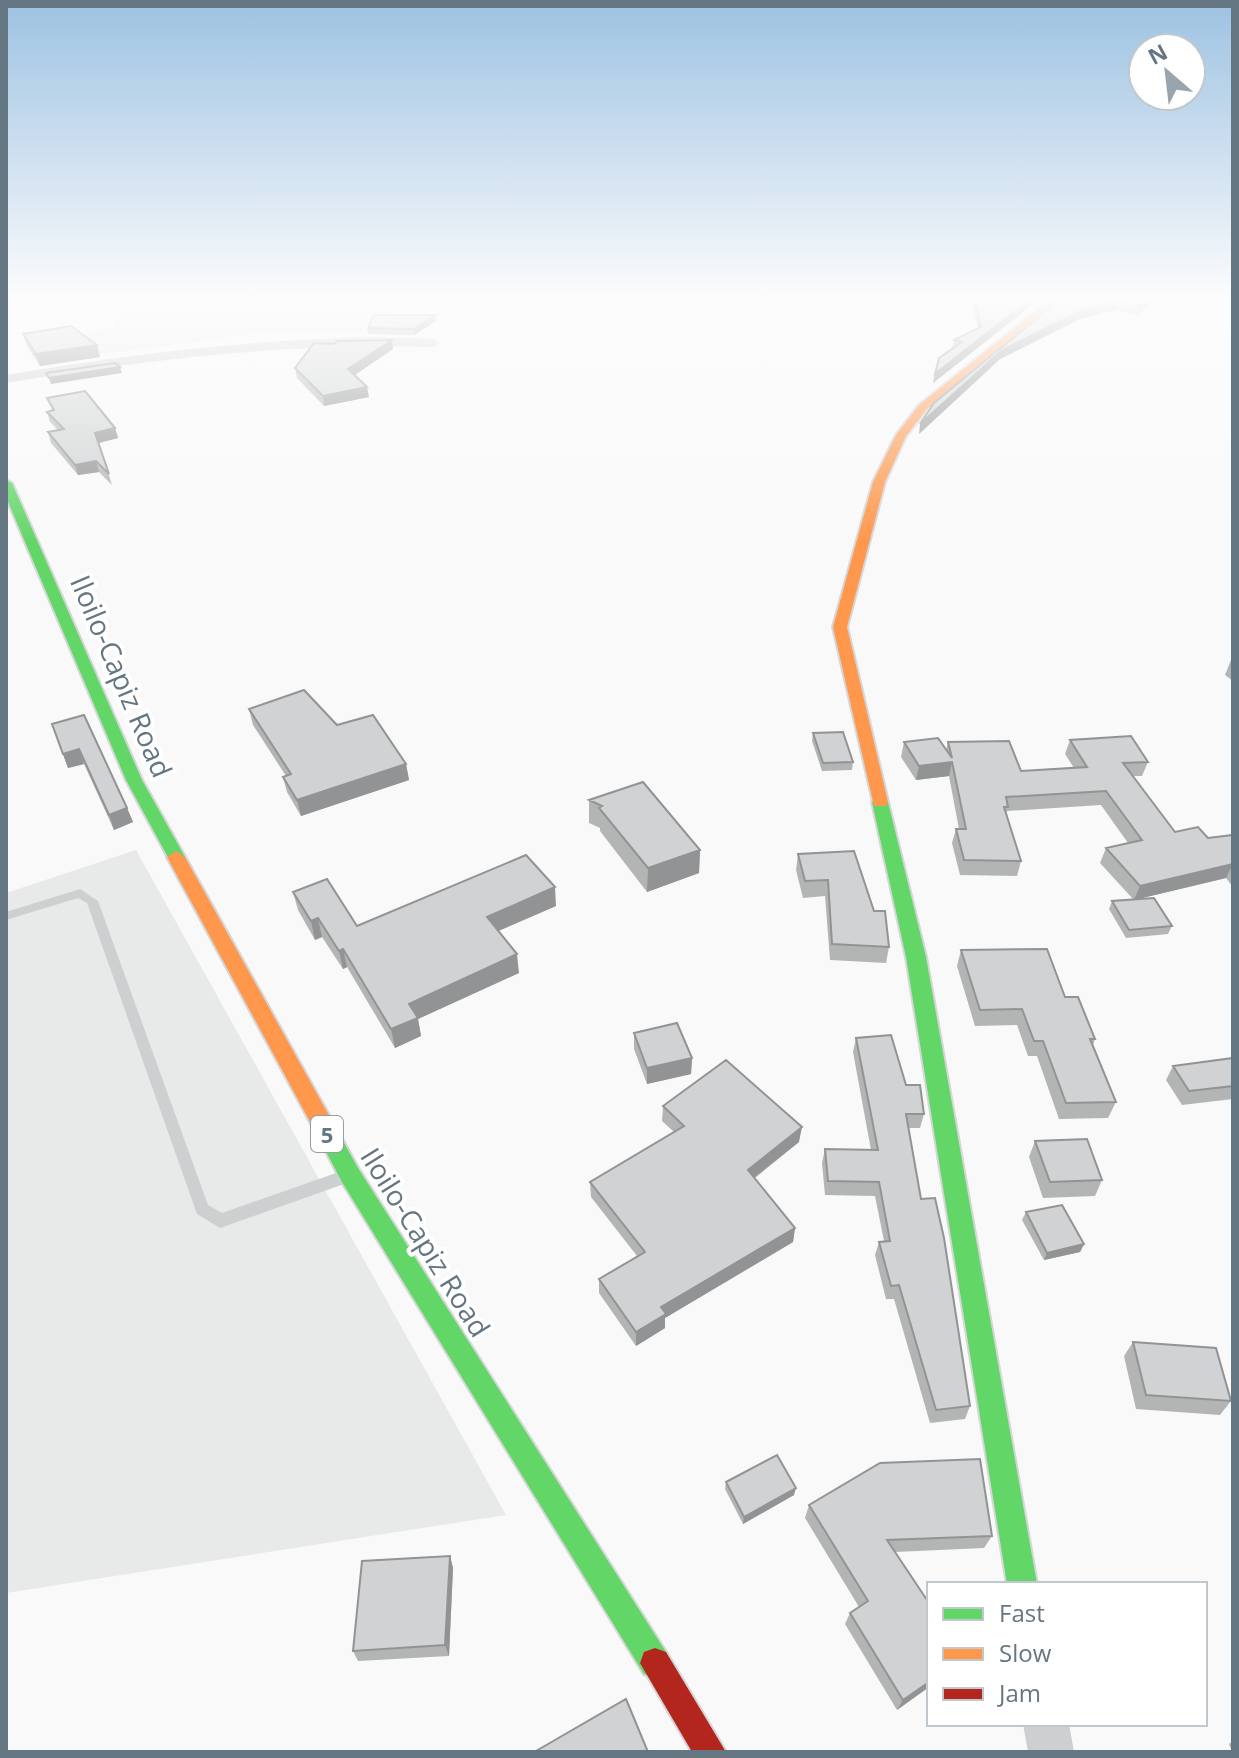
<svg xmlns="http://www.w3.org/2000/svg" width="1239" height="1758" font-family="'Open Sans',sans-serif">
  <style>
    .built { fill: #e8e9e9 }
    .green { fill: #e8ebe6 }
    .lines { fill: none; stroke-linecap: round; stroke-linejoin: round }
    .fast-casing { stroke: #d5d6d7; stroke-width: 4 }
    .slow-casing { stroke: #d5d6d7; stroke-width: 4 }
    .jam-casing { stroke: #d5d6d7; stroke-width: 4 }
    .lane { fill: #cecfd0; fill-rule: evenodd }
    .street { fill: #cecfd0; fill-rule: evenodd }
    .fast { fill: #63d668; fill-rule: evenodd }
    .slow { fill: #ff974d; fill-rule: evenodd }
    .jam { fill: #b3261e; fill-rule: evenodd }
    .wall { fill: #b3b5b5 }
    .shaded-wall { fill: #929394 }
    .building { fill: #d0d2d3; stroke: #929394; stroke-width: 2 }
    .labels { text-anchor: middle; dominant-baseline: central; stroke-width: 8; stroke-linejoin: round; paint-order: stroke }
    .shield { fill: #fff; stroke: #939fa8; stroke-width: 2 }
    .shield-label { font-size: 22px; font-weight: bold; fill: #657683 }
    .near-street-label { font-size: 28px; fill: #657683; stroke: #fff }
  </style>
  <rect width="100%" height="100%" fill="#f9f9f9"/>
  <path class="built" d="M136,850L506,1515L6,1593V893Z"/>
  <path class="green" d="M132,297H425L416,311L378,315L360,332L252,334L88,356L72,334L113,327Z"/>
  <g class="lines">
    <g class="fast-casing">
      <path id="fast" d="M6,480L12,483L142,780L185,857L182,861H170L126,780L6,497Z
        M880,797L888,802L926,957L1037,1584H1007L906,957L872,802Z
        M323,1116L331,1119L358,1168L666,1652L670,1663L666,1674L655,1678L644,1674L342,1182L312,1125L315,1119Z"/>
    </g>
    <g class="slow-casing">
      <path id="slow" d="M1053,297H1062L927,409L906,436L885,482L847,627L888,802L886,806H874L833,627L873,482L896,435L919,405Z
        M176,851L185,857L331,1119L334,1125L331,1131L323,1134L315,1131L167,857Z"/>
    </g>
    <g class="jam-casing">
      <path id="jam" d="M655,1648L666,1652L726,1752H692L640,1663L644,1652Z"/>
    </g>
    <path class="lane" d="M80,889L98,901L208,1205L222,1213L339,1172L344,1174L347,1179L344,1184L220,1228L197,1214L87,903L78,898L6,920V912Z"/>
    <path class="street" d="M379,337L433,339L440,343L433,347C289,342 148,360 6,383V375C130,354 253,339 379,337Z
      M1023,1724H1069L1074,1752H1028Z"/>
    <use href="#fast" class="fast"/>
    <use href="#slow" class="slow"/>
    <use href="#jam" class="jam"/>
  </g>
  <path class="wall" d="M970,297H1042L933,383L935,374L952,349L954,340L978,328Z
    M1063,297H1158L1137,315L1115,310L1080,319L1000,359L919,434Z
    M435,315L436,321L414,335L368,334V328Z
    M23,334L97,345L100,357L40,366L27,346Z
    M392,340L393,349L354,375L369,397L324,406L297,378L295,368L333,344Z
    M47,398L115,428L118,438L99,443L112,485L99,472L78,475L51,443L48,432L58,430L50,422L47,412L52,410Z
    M1233,659V681L1225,675L1231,660Z
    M249,709L337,725L406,764L409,780L301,816L287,792L283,777L286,776L253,725Z
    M52,724L127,808L133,822L114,830L84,764L68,768Z
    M813,733L853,762L852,770L822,771L812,741Z
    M1070,740L1148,762L1142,776H1133L1175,832L1208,838L1233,835V887L1226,878L1142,898L1172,926L1168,934L1126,938L1109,909L1112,901L1133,899L1100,863L1106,848L1128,843L1101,805L1007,811L1006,814L1021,861L1017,876L960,875L952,843L956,829H959L949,776L916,780L901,757L904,742L946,750L948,742L1021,771L1074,768L1065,754Z
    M589,800L700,850L699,873L647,892L600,831V828L589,823Z
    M798,854L874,911L889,947L886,963L830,960L825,896L803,898L796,870Z
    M293,892L357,926L556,906L498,931L519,973L418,1019L421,1036L395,1048L347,967L343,969L322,937L315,940L298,910Z
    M961,950L1065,997L1095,1039L1093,1045L1116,1102L1108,1118L1059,1119L1037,1056H1028L1017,1025L975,1026L957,966Z
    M634,1033L692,1058L691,1074L647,1084L634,1049Z
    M856,1038L906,1085L924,1114L920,1128H908L921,1199L970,1406L965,1419L930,1423L894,1299H886L875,1255L879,1242L884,1241L875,1196L825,1195L822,1163L825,1149L871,1150L853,1052Z
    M1233,1058V1099L1182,1105L1166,1080L1173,1066Z
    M663,1106L799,1142L755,1178L795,1228L793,1242L665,1318V1328L636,1346L599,1293V1279L637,1256L591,1197L590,1182L674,1132L662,1121Z
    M1035,1141L1102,1180L1095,1196L1043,1198L1029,1157Z
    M1026,1212L1084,1244L1080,1252L1044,1260L1022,1220Z
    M1133,1342L1231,1401L1220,1415L1136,1409L1124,1356Z
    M726,1482L794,1495L743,1524L725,1489Z
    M809,1505L992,1536L984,1548L895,1552L929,1603V1687L897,1710L845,1624L850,1613L859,1607L805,1518Z
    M450,1556L453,1568L449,1656L358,1661L353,1651Z
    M1233,1741V1752H1232L1229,1744Z"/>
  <path class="shaded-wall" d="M1033,297H1042L933,383L935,374Z
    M1150,297H1158L1137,315L1139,306Z
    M1117,301L1115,310L1080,319L1000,359L919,434L920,424L1002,350L1083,310Z
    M435,315L436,321L414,335V329Z
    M392,340L393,349L349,379L348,369Z
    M97,345L100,357L40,366L36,354Z
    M120,367L122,373L51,384L49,378Z
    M367,387L369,397L324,406L323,396Z
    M115,428L118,438L98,443L95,433Z
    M96,461L99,472L78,475L75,465Z
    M79,749L84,764L68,768L63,754Z
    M952,762L949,776L916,780L919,766Z
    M406,764L409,780L301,816L297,800Z
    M127,808L133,822L114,830L109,815Z
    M700,850L699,873L647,892L648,868Z
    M1233,864L1226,878L1134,900L1140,886Z
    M555,887L556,906L489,935L487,917Z
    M318,918L322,937L315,940L311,921Z
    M343,949L347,967L343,969L339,951Z
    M517,954L519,973L418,1019L421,1036L395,1048L391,1029L409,1004Z
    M692,1058L691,1074L647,1084V1068Z
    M802,1127L799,1142L746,1184L748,1170Z
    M795,1228L793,1242L665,1318V1328L636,1346V1332L661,1307Z
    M1084,1244L1080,1252L1044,1260L1047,1253Z
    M796,1488L794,1495L743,1524L744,1517Z
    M450,1556L453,1568L449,1656L445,1645Z
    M929,1682V1687L897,1710L903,1700Z"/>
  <path class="building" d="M974,297H1033L935,374L939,358L962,342L954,340L981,327Z
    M1063,297H1150L1139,306L1117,301L1083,310L1002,350L920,424L934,403Z
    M374,315H435L414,329L368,328Z
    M71,326L97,345L36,354L23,334Z
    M392,340L348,369L367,387L323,396L295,368L314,343L333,344L338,341Z
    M115,363L120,367L49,378L46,373Z
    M85,391L115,428L95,433L109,474L96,461L75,465L48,432L64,429L47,412L54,410L47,398Z
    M304,690L337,725L373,715L406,764L297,800L283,777L291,774L249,709Z
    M84,715L127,808L109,815L79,749L63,754L52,724Z
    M843,732L853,762L823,763L813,733Z
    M1131,736L1148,762L1123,763L1175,832L1198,827L1208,838L1233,835V864L1140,886L1106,848L1142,840L1106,791L1006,797L1008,807H1004L1021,861L964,860L956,829H966L952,762L919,766L904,742L938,738L952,758L948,742L1009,741L1021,771L1087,767L1070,740Z
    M643,782L700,850L648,868L599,808L602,806L589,800Z
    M854,851L874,911H885L889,947L832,944L828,880L805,881L798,854Z
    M526,855L555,887L487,917L517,954L409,1004L418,1018L391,1029L343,949L339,951L318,918L311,921L293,892L327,879L357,926Z
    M1154,898L1172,926L1129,930L1112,901Z
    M1047,949L1065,997H1078L1095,1039H1090L1116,1102L1066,1103L1043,1041H1034L1022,1009L980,1010L961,950Z
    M677,1023L692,1058L647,1068L634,1033Z
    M891,1035L906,1085H920L924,1114H906L921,1199L935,1198L944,1238L970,1406L936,1410L899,1285L891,1286L879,1242L890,1241L879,1182L828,1181L825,1149L878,1150L856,1038Z
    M1233,1058V1086L1189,1091L1173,1066Z
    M726,1060L802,1127L748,1170L795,1228L661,1307L666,1314L636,1332L599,1279L645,1252L590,1182L684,1126L663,1106Z
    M1087,1139L1102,1180L1050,1182L1035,1141Z
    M1062,1205L1084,1244L1047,1253L1026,1212Z
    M1133,1342L1216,1348L1231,1401L1146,1395Z
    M777,1455L796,1488L744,1517L726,1482Z
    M980,1459L992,1536L887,1540L929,1603V1682L903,1700L850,1613L868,1601L809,1505L880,1463Z
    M450,1556L445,1645L353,1651L362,1561Z
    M626,1699L648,1752H536V1751Z"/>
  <linearGradient id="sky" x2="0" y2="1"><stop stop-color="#9dc2e2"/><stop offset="0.55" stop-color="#fcfcfc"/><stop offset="1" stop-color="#fcfcfc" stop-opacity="0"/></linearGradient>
  <rect width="1239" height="543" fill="url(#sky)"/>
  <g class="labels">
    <rect class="shield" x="311" y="1116" width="32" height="36" rx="6"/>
    <g class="shield-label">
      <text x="327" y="1134">5</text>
    </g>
    <g class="near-street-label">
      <text transform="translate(122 676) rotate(67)">Iloilo-Capiz Road</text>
      <text transform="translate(426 1242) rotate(58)">Iloilo-Capiz Road</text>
    </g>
  </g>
  <rect width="1239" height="1758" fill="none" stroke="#657683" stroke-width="16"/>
  <rect x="927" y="1582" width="280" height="144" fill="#ffffff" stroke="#c1c8cd" stroke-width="2"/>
  <rect x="943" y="1608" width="40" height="12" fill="#63d668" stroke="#c1c8cd" stroke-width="2"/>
  <text x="999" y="1622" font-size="24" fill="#657683">Fast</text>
  <rect x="943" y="1648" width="40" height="12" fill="#ff974d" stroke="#c1c8cd" stroke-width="2"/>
  <text x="999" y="1662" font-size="24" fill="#657683">Slow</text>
  <rect x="943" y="1688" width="40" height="12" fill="#b3261e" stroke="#c1c8cd" stroke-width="2"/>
  <text x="999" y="1702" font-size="24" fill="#657683">Jam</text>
  <g transform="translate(1167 72) rotate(332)"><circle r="38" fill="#ffffff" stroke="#c1c8cd" stroke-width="2"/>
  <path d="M0-6L14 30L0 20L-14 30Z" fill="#99a4ac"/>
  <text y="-12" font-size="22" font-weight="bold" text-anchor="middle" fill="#657683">N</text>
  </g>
</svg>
